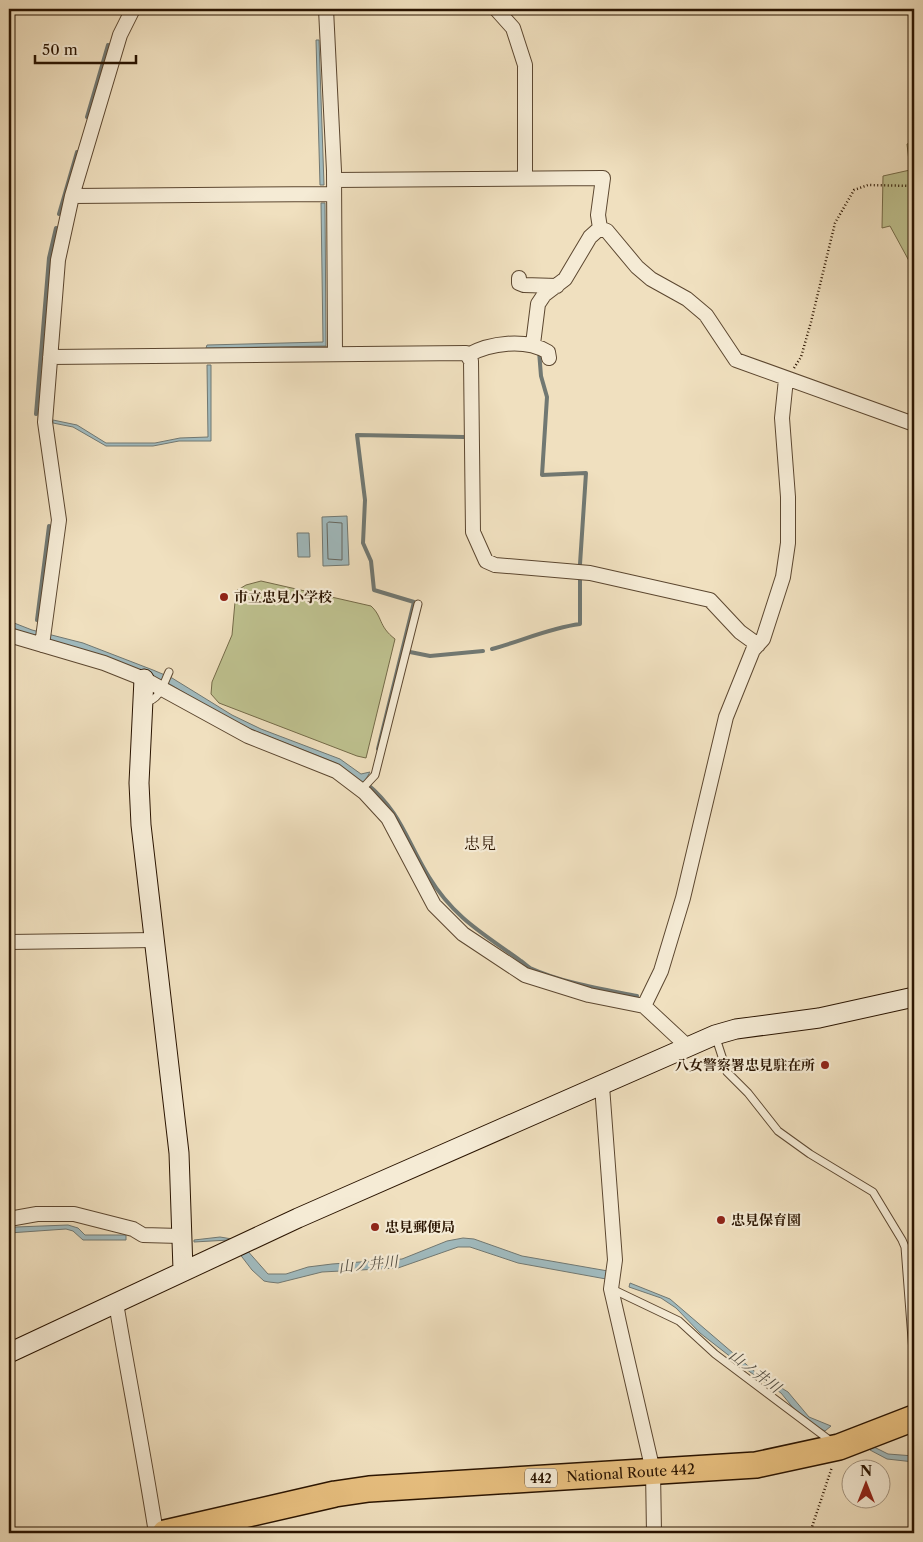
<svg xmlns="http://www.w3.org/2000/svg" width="923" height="1542" font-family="'Libre Caslon Text','Noto Serif JP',serif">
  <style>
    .green { fill: #bec18f; stroke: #746a48 }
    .water { fill: #a0babe; stroke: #717872 }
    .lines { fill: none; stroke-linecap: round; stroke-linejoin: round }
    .shore { stroke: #656760; stroke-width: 1 }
    .stream { stroke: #717872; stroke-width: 4 }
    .lane-casing { stroke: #5c4730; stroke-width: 9 }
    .street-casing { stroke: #5c4730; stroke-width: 16 }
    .secondary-casing { stroke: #2a1401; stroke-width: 21 }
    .highway-casing { stroke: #2a1401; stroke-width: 28 }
    .path { stroke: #2a1401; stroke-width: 2.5; stroke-dasharray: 1 2.5; stroke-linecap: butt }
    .lane { stroke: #f5ebd5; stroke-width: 7 }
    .street { stroke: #f5ebd5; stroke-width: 14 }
    .secondary { stroke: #f5ebd5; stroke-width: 19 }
    .highway { stroke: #e8c080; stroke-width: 25 }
    .poi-dot { fill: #8f2418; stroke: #f5ebd5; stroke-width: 2 }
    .labels { text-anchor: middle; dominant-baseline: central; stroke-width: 4.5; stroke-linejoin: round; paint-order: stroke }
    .shield { fill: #f5ebd5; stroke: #675441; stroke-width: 1 }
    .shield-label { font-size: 12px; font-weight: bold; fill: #2a1401 }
    .poi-label { font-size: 14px; font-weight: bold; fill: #2a1401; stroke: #f5ebd5; text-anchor: start }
    .street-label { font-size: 14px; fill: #2a1401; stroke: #f5ebd5 }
    .water-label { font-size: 15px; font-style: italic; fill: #534e43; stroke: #f5ebd5 }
    .quarter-label { font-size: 16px; fill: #2a1401; stroke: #f5ebd5 }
  </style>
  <rect width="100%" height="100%" fill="#f0e0bf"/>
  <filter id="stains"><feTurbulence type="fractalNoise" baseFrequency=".004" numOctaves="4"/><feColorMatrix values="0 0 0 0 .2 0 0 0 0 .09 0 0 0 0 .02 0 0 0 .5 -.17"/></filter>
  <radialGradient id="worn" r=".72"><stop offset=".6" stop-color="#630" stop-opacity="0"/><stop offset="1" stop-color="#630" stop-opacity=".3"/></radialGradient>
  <path class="green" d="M914,142V270L890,226L882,228L883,176L910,170L907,144Z
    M261,581L371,606C383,617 378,626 395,639L366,758L357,756L219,703L211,694L212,682L232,635L236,591L246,585Z"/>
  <path class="water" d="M316,40H319L324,185H320Z
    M321,203H325L326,346L206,348L207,345L323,342Z
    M207,365H211V441H179L153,446H106L73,427L53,423V420L77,425L106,443H155L180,438L208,437Z
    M347,516L349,565L323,566L322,517Z
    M297,533H309L310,557H298Z
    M9,621L32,630L83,643L153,670L172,678L232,715L261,729L340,759L361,774L370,772L363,784L336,763L235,723L168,683L9,628Z
    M68,1225L78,1228L85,1235H126V1240H83L73,1231L66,1229L9,1233V1228L16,1227Z
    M220,1237L238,1240L268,1274H286L308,1267L332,1264L402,1259L447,1241L463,1238L474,1239L522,1256L608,1271L606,1279L518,1263L470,1247H458L398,1268L322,1272L278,1283L269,1282L264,1281L252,1270L229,1240L194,1242V1240Z
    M630,1283L670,1299L754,1371L788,1392L809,1417L831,1426L825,1431L803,1420L781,1393L750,1372L700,1333L676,1308L661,1298L629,1287Z
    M872,1446L888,1454L914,1456V1462L887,1459L870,1450Z"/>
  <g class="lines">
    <path class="shore" d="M329,522L342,523V560L328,559L327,524Z"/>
    <path class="stream" d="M87,117L108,45
      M59,214L77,152
      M9,267H13
      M539,351L541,376L547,397L542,475L586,473L580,564
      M36,414L49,258L56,228
      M37,620L49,526
      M492,649C522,641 549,628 580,624V577
      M410,652L430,656L483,651
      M378,749L414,602L374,590L371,561L363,543L365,500L357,435L464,437
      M366,783C402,813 406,840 429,877C454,918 484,934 521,961C524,963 527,966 530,968C563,983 602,989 637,996"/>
    <g class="lane-casing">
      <path id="lane" d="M145,702C160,700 163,685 169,672
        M361,790L375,775L418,604
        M715,1035L727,1072L748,1093L778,1131L810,1154L873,1192L902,1240L905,1247L914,1365
        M612,1289L679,1321L715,1354L832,1442"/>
    </g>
    <g class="street-casing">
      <path id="street" d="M326,9L334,171L335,354
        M496,9L513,28L525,65V178
        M334,180L603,178L598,215L600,228L607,231L637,267L651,279L687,299L706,315L736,360L914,424
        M72,196L334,194
        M519,278V283L524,285L557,286
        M533,344L538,304L544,295L565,279L590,237L600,228
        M468,355C490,343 525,338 548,352L549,358
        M50,357L466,353L471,361L473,532L486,561L495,565L590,573L710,600L740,632L758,645
        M9,635L104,663L144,679L248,736L336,771L365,793L388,818L434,905L463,934L525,975L589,995L644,1006L687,1046
        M42,645L59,520L45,422L58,260L72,196L120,35L133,9
        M9,942L155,940
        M644,1006L661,971L683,898L726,717L753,650L763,639L783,577L788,543V497L782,418L786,379
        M602,1086L615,1260L611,1289L653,1471L654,1533
        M9,1219L37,1214H74L133,1229L143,1235L180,1236
        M116,1303C129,1380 144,1456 156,1533"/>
    </g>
    <g class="secondary-casing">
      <path id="secondary" d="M144,679L139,783L141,825L179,1153L183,1270
        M9,1353L298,1218L715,1035L736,1029L819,1018L914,997"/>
    </g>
    <g class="highway-casing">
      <g id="highway">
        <path id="s1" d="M165,1533L335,1494L369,1489L756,1465L839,1447L914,1418"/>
      </g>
    </g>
    <path class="path" d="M794,368L801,357L811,322L835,223L854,190L868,185L914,186
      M810,1533L832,1467"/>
    <use href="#lane" class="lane"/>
    <use href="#street" class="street"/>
    <use href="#secondary" class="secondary"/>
    <use href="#highway" class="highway"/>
  </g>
  <g class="poi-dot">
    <circle cx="224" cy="597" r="5"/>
    <circle cx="825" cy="1065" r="5"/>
    <circle cx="721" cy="1220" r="5"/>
    <circle cx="375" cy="1227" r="5"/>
  </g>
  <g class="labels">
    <rect class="shield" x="525" y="1468.5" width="32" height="19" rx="4"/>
    <g class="shield-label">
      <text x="541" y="1478">442</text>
    </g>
    <g class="poi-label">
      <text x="234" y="597">市立忠見小学校</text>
      <text x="815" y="1065" text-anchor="end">八女警察署忠見駐在所</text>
      <text x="731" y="1220">忠見保育園</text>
      <text x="385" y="1227">忠見郵便局</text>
    </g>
    <g class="street-label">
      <text stroke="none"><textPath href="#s1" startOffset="471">National Route 442</textPath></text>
    </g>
    <g class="water-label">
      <text transform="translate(368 1264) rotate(-6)">山ノ井川</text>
      <text transform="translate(755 1371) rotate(37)">山ノ井川</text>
    </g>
    <g class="quarter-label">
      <text x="480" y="843">忠見</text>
    </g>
  </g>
  <rect width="923" height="1542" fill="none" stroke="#f0e0bf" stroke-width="30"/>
  <rect x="10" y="10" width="903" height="1522" fill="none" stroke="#2a1401" stroke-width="2.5"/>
  <rect x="15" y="15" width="893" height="1512" fill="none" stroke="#2a1401"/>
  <g transform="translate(866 1484)"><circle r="24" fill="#f5ebd5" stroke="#a49580"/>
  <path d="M0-4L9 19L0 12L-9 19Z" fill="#8f2418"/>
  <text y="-8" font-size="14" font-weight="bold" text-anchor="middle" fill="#2a1401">N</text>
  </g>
  <path d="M35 55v8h101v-8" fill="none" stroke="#2a1401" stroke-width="2.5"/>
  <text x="42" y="55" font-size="15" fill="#2a1401" stroke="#f5ebd5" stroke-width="4" paint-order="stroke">50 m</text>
  <rect width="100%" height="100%" filter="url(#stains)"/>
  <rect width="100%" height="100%" fill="url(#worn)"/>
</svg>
